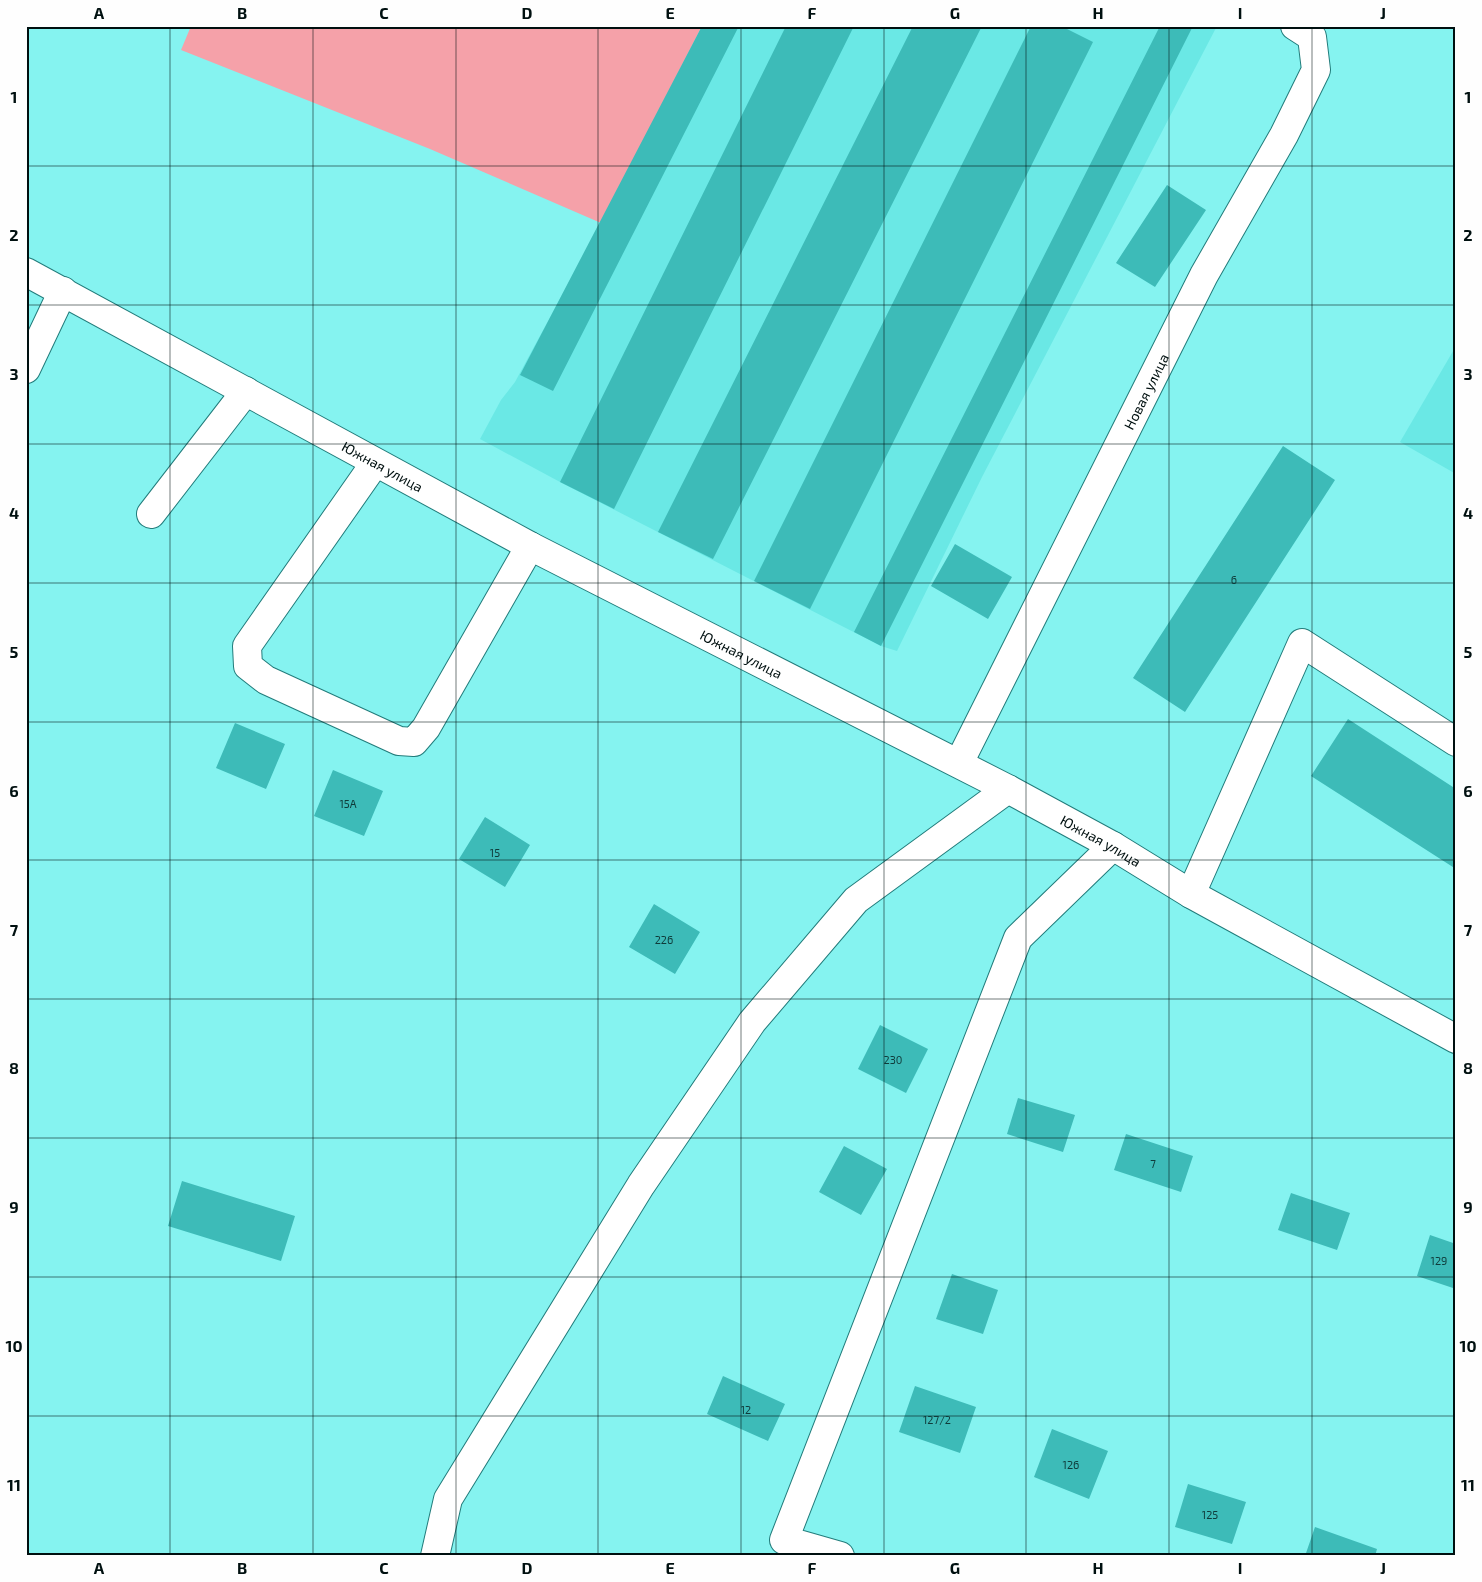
<svg xmlns="http://www.w3.org/2000/svg" width="1482" height="1582" font-family="'Exo 2',sans-serif">
  <style>
    .built { fill: #6ae8e5 }
    .green { fill: #f5a1a9 }
    .building { fill: #3dbbb8 }
    .lines { fill: none; stroke-linecap: round; stroke-linejoin: round }
    .minor-casing { stroke: #227c7b; stroke-width: 30 }
    .minor { stroke: #fff; stroke-width: 28 }
    .grid { fill: none; stroke: #001010; stroke-width: 1; stroke-opacity: 0.55 }
    .labels { text-anchor: middle; dominant-baseline: central; stroke-width: 4; stroke-linejoin: round; paint-order: stroke }
    .number-label { font-size: 11px; fill: #0f3b3a }
    .street-label { font-size: 14px; fill: #001010; stroke: #fefefe }
    .neatline { fill: none; stroke: #001010; stroke-width: 2 }
    .grid-label { font-size: 16px; text-anchor: middle; font-weight: bold; fill: #001010 }
  </style>
  <rect width="100%" height="100%" fill="#85f3f0"/>
  <path class="built" d="M702,26H1217L982,477L897,651L881,646L560,482L480,439L501,400L515,382L601,223Z
    M1456,346V474L1400,442Z"/>
  <path class="green" d="M191,26H702L601,223L430,149L181,50Z"/>
  <path class="building" d="M702,26H739L553,391L520,375Z
    M786,26H854L614,509L560,482Z
    M913,26H982L713,559L658,532Z
    M1031,26H1061L1093,42L810,609L754,581Z
    M1160,26H1193L881,646L854,632Z
    M1167,185L1206,210L1155,287L1116,263Z
    M1283,446L1335,480L1185,712L1133,678Z
    M955,544L1012,577L988,619L931,586Z
    M1348,719L1456,789V869L1311,776Z
    M235,723L285,744L266,789L216,768Z
    M333,770L383,791L364,836L314,816Z
    M485,817L530,845L505,887L459,859Z
    M654,904L700,932L675,974L629,947Z
    M880,1025L928,1049L906,1093L858,1069Z
    M1018,1098L1075,1115L1063,1152L1007,1134Z
    M1126,1134L1193,1156L1181,1192L1114,1170Z
    M844,1146L887,1169L861,1215L819,1192Z
    M182,1181L295,1216L281,1261L168,1226Z
    M1291,1193L1350,1213L1337,1250L1278,1230Z
    M1430,1235L1456,1244V1289L1417,1276Z
    M952,1274L998,1290L983,1334L936,1319Z
    M723,1376L785,1404L768,1441L707,1414Z
    M915,1386L976,1407L960,1453L899,1432Z
    M1052,1429L1108,1451L1089,1499L1034,1477Z
    M1188,1484L1246,1502L1232,1544L1175,1527Z
    M1315,1527L1377,1549L1375,1556H1305Z"/>
  <g class="lines">
    <g class="minor-casing">
      <g id="minor">
        <path id="s1" d="M26,272L530,546L1008,789L1113,846L1191,894L1456,1039"/>
        <path d="M26,369L63,291"/>
        <path d="M375,463L247,646L248,666L266,680L399,741L414,742L426,728L530,546"/>
        <path d="M151,514L246,391"/>
        <path id="s2" d="M959,763L1204,275L1284,135L1316,70L1312,37L1295,26"/>
        <path d="M1191,894L1302,643L1456,742"/>
        <path d="M435,1556L448,1499L641,1185L752,1022L856,900L1008,789"/>
        <path d="M840,1556L784,1540L1018,938L1113,846"/>
      </g>
    </g>
    <use href="#minor" class="minor"/>
  </g>
  <path class="grid" d="M170,26V1556M313,26V1556M456,26V1556M598,26V1556M741,26V1556M884,26V1556M1026,26V1556M1169,26V1556M1312,26V1556M26,166H1456M26,305H1456M26,444H1456M26,583H1456M26,722H1456M26,860H1456M26,999H1456M26,1138H1456M26,1277H1456M26,1416H1456"/>
  <g class="labels">
    <g class="number-label">
      <text x="1234" y="579">6</text>
      <text x="348" y="803">15А</text>
      <text x="495" y="852">15</text>
      <text x="664" y="939">226</text>
      <text x="893" y="1059">230</text>
      <text x="1153" y="1163">7</text>
      <text x="1439" y="1260">129</text>
      <text x="746" y="1409">12</text>
      <text x="937" y="1419">127/2</text>
      <text x="1071" y="1464">126</text>
      <text x="1210" y="1514">125</text>
    </g>
    <g class="street-label">
      <text stroke="none"><textPath href="#s2" startOffset="416">Новая улица</textPath></text>
      <text stroke="none"><textPath href="#s1" startOffset="406">Южная улица</textPath></text>
      <text stroke="none"><textPath href="#s1" startOffset="811">Южная улица</textPath></text>
      <text stroke="none"><textPath href="#s1" startOffset="1216">Южная улица</textPath></text>
    </g>
  </g>
  <rect width="1482" height="1582" fill="none" stroke="#fefefe" stroke-width="55"/>
  <rect x="28" y="28" width="1426" height="1526" class="neatline"/>
  <g class="grid-label">
    <text x="99" y="19">A</text>
    <text x="242" y="19">B</text>
    <text x="384" y="19">C</text>
    <text x="527" y="19">D</text>
    <text x="670" y="19">E</text>
    <text x="812" y="19">F</text>
    <text x="955" y="19">G</text>
    <text x="1098" y="19">H</text>
    <text x="1240" y="19">I</text>
    <text x="1383" y="19">J</text>
    <text x="14" y="103">1</text>
    <text x="1468" y="103">1</text>
    <text x="14" y="241">2</text>
    <text x="1468" y="241">2</text>
    <text x="14" y="380">3</text>
    <text x="1468" y="380">3</text>
    <text x="14" y="519">4</text>
    <text x="1468" y="519">4</text>
    <text x="14" y="658">5</text>
    <text x="1468" y="658">5</text>
    <text x="14" y="797">6</text>
    <text x="1468" y="797">6</text>
    <text x="14" y="936">7</text>
    <text x="1468" y="936">7</text>
    <text x="14" y="1074">8</text>
    <text x="1468" y="1074">8</text>
    <text x="14" y="1213">9</text>
    <text x="1468" y="1213">9</text>
    <text x="14" y="1352">10</text>
    <text x="1468" y="1352">10</text>
    <text x="14" y="1491">11</text>
    <text x="1468" y="1491">11</text>
    <text x="99" y="1574">A</text>
    <text x="242" y="1574">B</text>
    <text x="384" y="1574">C</text>
    <text x="527" y="1574">D</text>
    <text x="670" y="1574">E</text>
    <text x="812" y="1574">F</text>
    <text x="955" y="1574">G</text>
    <text x="1098" y="1574">H</text>
    <text x="1240" y="1574">I</text>
    <text x="1383" y="1574">J</text>
  </g>
</svg>
